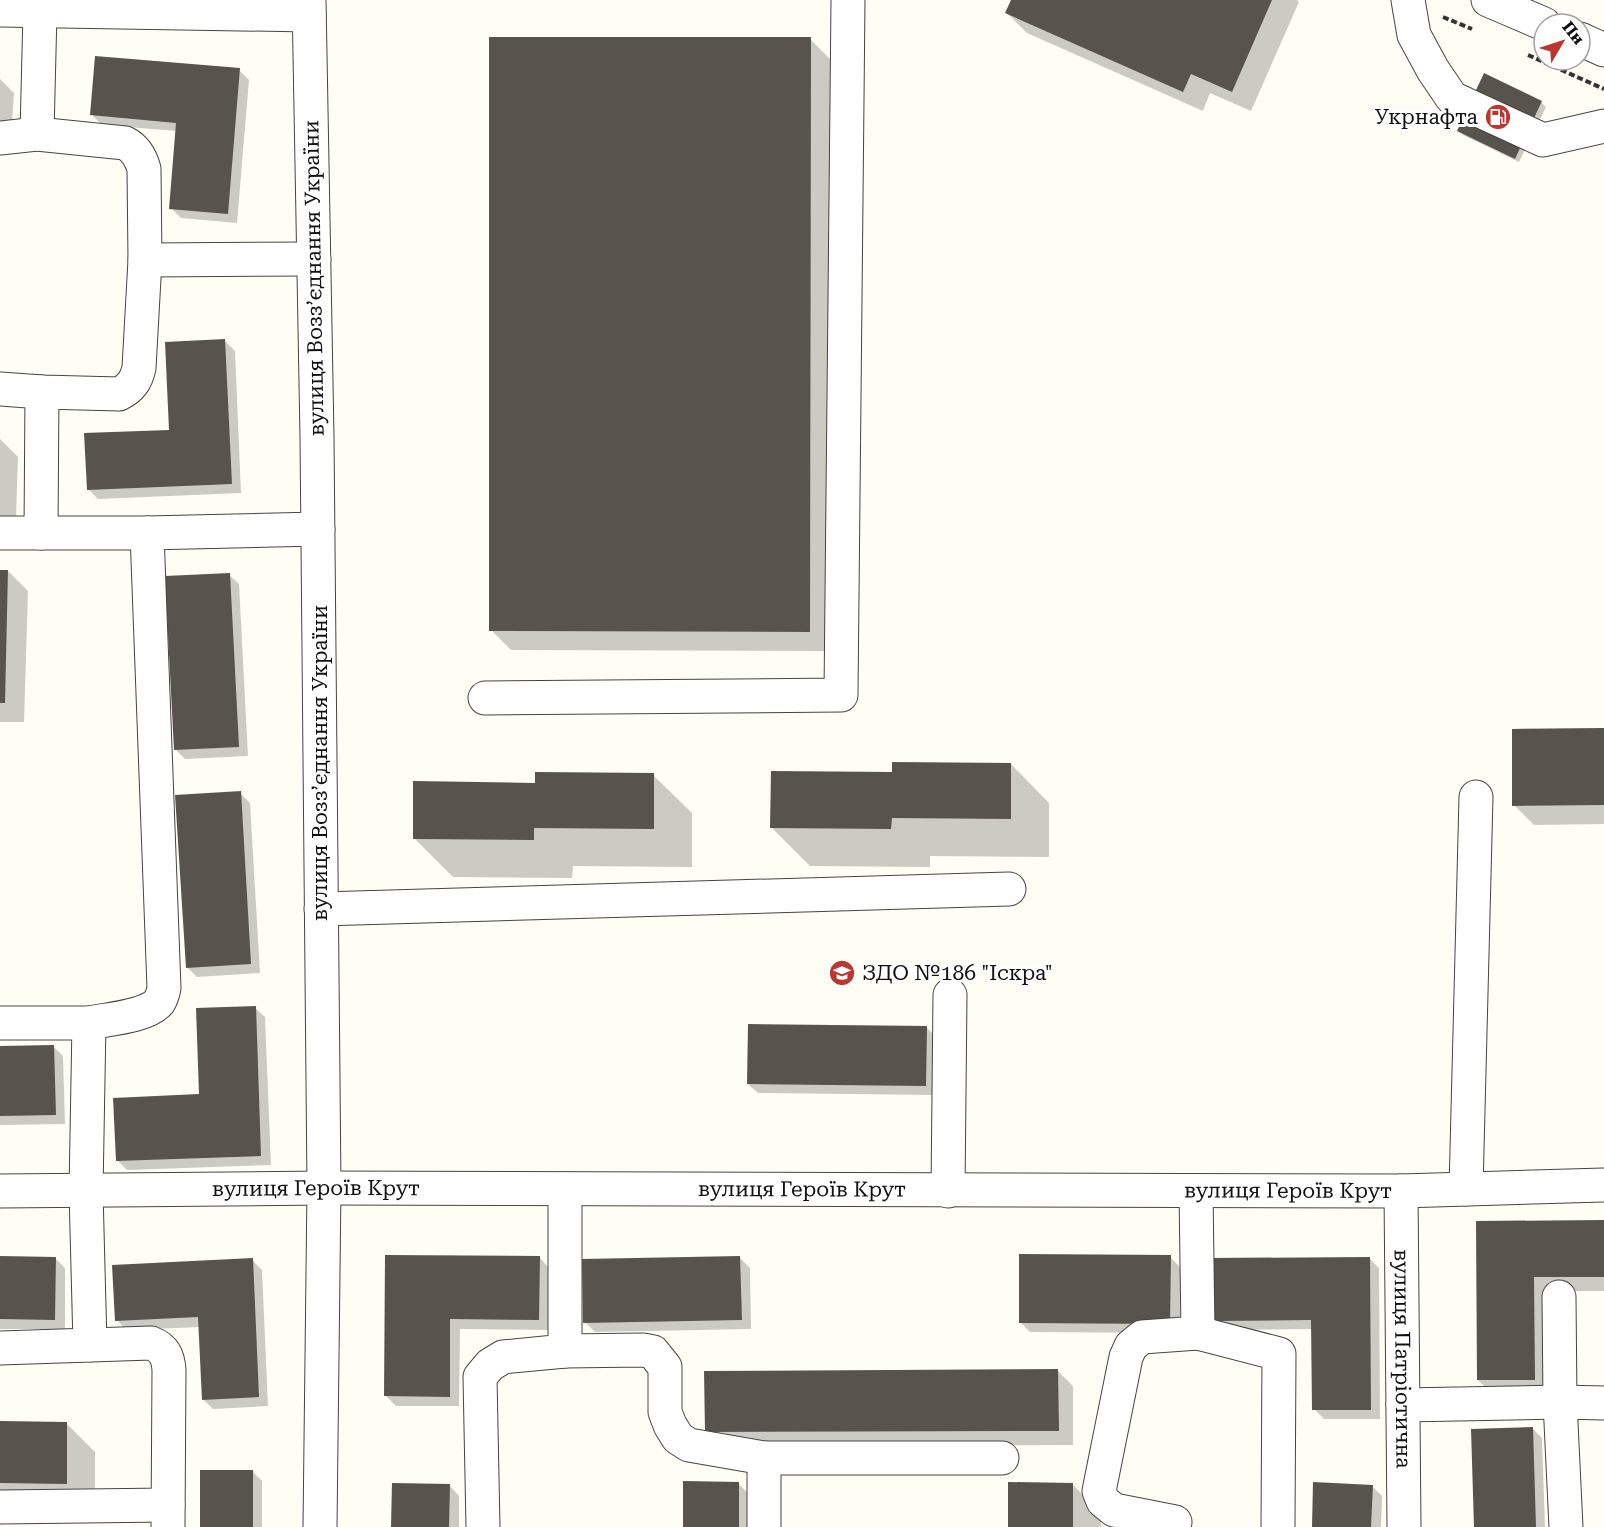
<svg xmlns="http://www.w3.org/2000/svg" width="1604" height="1527" font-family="'Roboto Serif',serif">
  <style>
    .shadow { fill: #0003 }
    .building { fill: #59534d }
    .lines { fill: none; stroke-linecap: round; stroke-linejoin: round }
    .minor-casing { stroke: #444; stroke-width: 35 }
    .path { stroke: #333; stroke-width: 4; stroke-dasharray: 6 3; stroke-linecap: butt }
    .minor { stroke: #fff; stroke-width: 33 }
    .labels { text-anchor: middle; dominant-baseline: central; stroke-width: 6; stroke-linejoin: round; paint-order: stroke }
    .poi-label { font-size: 21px; fill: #111; stroke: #fff; text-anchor: end }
    .street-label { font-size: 21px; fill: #111; stroke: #fff }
  </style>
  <rect width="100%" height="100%" fill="#fefef5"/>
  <path class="shadow" d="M1013,0H1297L1299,2L1251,111L1210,93L1203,111L1027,33L1007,13Z
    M810,39L830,59V651L511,650L491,630Z
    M239,70L249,80L237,223L181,218L171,208L177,131L102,125L92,115Z
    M0,79L14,93L10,153H0Z
    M1541,102L1546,107L1519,162L1463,135L1459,130Z
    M225,341L235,351L241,493L98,499L88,489L170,431Z
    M0,439L18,457L16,517L0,516Z
    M0,571H8L28,591L24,722H0Z
    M229,575L239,584L248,756L185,759L175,749Z
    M1604,730V824L1534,825L1514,805Z
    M1011,764L1049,803V857L930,856V867L810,866L772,828L893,774Z
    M653,775L692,813V867L573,866L572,878L453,877L414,838L536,784Z
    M240,793L250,803L260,973L197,977L187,967Z
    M255,1008L265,1017L271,1165L127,1170L117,1160L200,1096Z
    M926,1027L936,1037L935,1095L758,1093L748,1084Z
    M53,1046L63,1056L65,1124L0,1125V1047Z
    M1604,1221V1291H1549V1394L1493,1395L1478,1380L1477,1222Z
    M387,1257L540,1258L549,1268V1330L460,1329L459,1406H396L386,1396Z
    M1170,1257L1180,1267V1333L1030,1332L1020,1322Z
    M0,1258L56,1259L65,1268V1329H0Z
    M740,1258L750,1268L751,1329L595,1332L585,1322Z
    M1369,1258L1379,1268L1380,1419H1324L1314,1409L1313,1329L1222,1330L1213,1320Z
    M252,1260L262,1270L268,1406L213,1409L203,1399L200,1327L126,1330L117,1320Z
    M1058,1371L1073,1386V1445L721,1447L706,1432Z
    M0,1423L67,1424L95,1452V1512L0,1511Z
    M1533,1429L1542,1438L1545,1527H1476Z
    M252,1471L262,1481V1527H202Z
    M739,1484L749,1494L748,1527H685Z
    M1072,1484L1101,1513V1527H1009Z
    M450,1486L459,1496V1527H392Z
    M1372,1486L1382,1496L1381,1527H1314Z"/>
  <path class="building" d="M1011,0H1272L1232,92L1191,74L1183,92L1005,13Z
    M489,37H811L810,632L489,631Z
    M95,56L240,68L228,214L169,209L176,123L90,115Z
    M1484,73L1542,101L1515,159L1457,131Z
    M225,339L232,484L87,490L84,433L169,430L165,342Z
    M0,570H8L5,703H0Z
    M230,573L239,747L174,750L165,576Z
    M1604,728V805L1512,806V729Z
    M892,762L1011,763V819L892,818L891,829L770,828L771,771L892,772Z
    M535,772L654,773V829L534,828V840L413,839V781L535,783Z
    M241,791L251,964L186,968L175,795Z
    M256,1006L261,1156L116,1161L113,1098L199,1094L196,1008Z
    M748,1024L927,1026L926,1086L747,1084Z
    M54,1045L56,1115L0,1116V1046Z
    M1604,1220V1277H1534L1535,1380H1477L1476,1221Z
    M1019,1254L1171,1255L1170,1324L1019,1323Z
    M385,1255L540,1256L539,1320L450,1319V1397L384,1396Z
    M0,1256L56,1257L55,1320L0,1319Z
    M740,1256L742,1320L583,1323L582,1259Z
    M1370,1257L1371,1410H1312L1311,1320L1211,1321L1210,1258Z
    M253,1258L259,1397L202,1400L198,1317L115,1321L112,1265Z
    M1058,1369L1059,1431L705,1432L704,1371Z
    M0,1421L67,1422V1484L0,1483Z
    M1533,1427L1536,1527H1474L1471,1429Z
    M200,1470H253V1527H200Z
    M683,1481L739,1482V1527H683Z
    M1008,1482L1073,1483V1527H1008Z
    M1313,1482L1373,1485L1371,1527H1312Z
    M392,1483L450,1484L449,1527H391Z"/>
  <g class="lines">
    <g class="minor-casing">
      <g id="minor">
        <path d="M309,0L317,437L324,1188L320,1527"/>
        <path d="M1408,0L1414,35L1433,70L1452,98L1543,140L1604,126"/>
        <path d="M1488,0L1544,24"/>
        <path d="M0,10L309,15"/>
        <path d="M1580,39L1604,50"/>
        <path d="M37,134L40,11"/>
        <path d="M0,138L37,134L125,143C135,148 141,158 144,169L145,260L139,368C136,381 131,388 119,394L42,392L0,389"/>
        <path d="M145,260L314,259"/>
        <path d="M0,533H147"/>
        <path d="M41,533L42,392"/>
        <path d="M485,698L841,695L848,0"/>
        <path d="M321,909L1009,889"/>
        <path d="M0,1023H89"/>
        <path d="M1466,1189L1476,797"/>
        <path id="s1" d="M0,1191L324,1188L1401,1191L1604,1185"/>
        <path d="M948,1191L950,995"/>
        <path d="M1196,1191L1198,1333"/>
        <path id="s2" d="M1401,1191L1404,1527"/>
        <path d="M1559,1297L1560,1402L1566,1527"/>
        <path d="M90,1345L86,1191L89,1023C108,1019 146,1017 159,1002C161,999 163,993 164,988L147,533L318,529"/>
        <path d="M0,1348L151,1343C164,1348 168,1356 169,1370L168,1527"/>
        <path d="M565,1351L643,1350L653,1352L665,1367V1412L670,1425L678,1438L689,1445L764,1458H1002"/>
        <path d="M1403,1405L1560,1402L1604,1403"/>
        <path d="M764,1458V1527"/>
        <path d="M0,1507L168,1505"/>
        <path d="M1175,1522L1114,1510L1103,1501L1099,1491L1126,1357L1131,1346L1142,1337L1198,1333L1279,1354L1278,1527"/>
        <path d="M483,1527L480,1377L490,1365L503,1357L565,1351V1189"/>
      </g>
    </g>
    <path class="path" d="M1443,17L1472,29
      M1528,55L1604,89"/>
    <use href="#minor" class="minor"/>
  </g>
  <defs>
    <g id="fuel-disc" transform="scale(1.35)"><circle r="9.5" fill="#ba382f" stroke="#fff"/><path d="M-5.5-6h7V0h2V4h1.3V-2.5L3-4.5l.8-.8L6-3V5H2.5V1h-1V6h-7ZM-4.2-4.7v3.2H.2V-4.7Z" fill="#fff"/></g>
    <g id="school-disc" transform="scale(1.35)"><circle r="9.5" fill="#ba382f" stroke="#fff"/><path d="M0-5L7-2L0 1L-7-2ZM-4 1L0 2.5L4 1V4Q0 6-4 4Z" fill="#fff"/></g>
  </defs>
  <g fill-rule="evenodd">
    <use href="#fuel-disc" x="1498" y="117"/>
    <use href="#school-disc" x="842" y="973"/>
  </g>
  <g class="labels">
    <g class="poi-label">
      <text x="1478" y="117">Укрнафта</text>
      <text x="862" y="973" text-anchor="start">ЗДО №186 "Іскра"</text>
    </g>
    <g class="street-label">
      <text transform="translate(314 278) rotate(-91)">вулиця Воззʼєднання України</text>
      <text transform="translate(320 763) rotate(-90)">вулиця Воззʼєднання України</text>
      <text stroke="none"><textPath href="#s1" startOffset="316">вулиця Героїв Крут</textPath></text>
      <text stroke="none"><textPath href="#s1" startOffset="802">вулиця Героїв Крут</textPath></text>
      <text stroke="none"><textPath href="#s1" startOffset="1288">вулиця Героїв Крут</textPath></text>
      <text stroke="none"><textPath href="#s2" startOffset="168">вулиця Патріотична</textPath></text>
    </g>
  </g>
  <g transform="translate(1562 42) rotate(51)"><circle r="28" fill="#ffffff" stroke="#a0a0a0" stroke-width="1.5"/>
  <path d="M0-4.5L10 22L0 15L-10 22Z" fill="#ba382f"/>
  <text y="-9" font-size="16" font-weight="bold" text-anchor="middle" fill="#111111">Пн</text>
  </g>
</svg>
